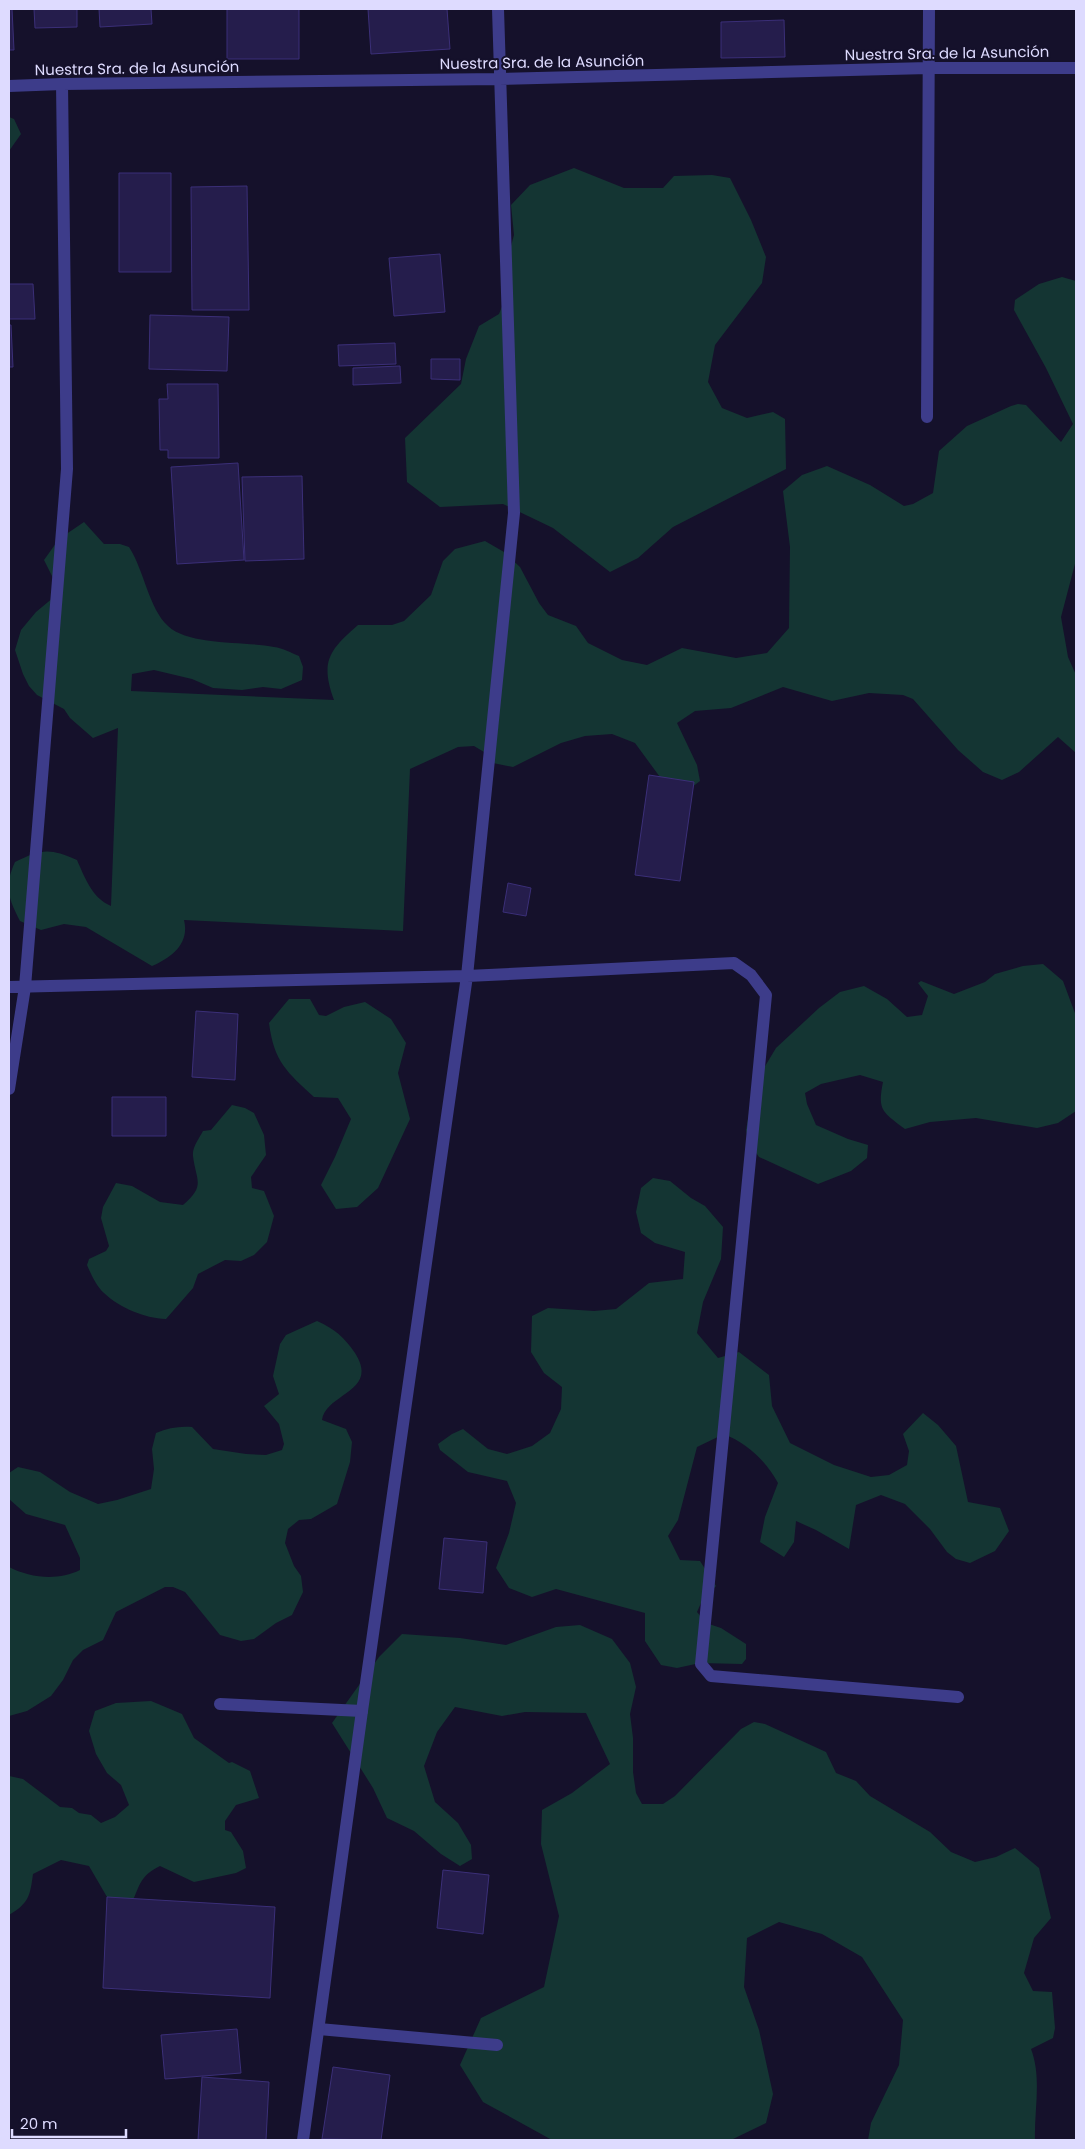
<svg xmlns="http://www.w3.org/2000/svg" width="1085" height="2149" font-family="Poppins,sans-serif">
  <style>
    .green { fill: #143533 }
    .building { fill: #251d4c; stroke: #3b2f78 }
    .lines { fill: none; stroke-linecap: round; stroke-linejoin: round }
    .service { stroke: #3d3c8a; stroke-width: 12 }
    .minor { stroke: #3d3c8a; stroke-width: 12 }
    .labels { text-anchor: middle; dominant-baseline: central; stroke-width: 4; stroke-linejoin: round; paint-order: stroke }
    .street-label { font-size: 15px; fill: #dedbff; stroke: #15112b }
  </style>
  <rect width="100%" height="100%" fill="#15112b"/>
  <path class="green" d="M9,117L14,119L21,134L9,151Z
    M574,168L624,188H663L674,176L712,175L730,178L751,220L766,257L762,283L715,345L708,382L722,408L747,418L773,412L785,419L786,469L673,527L638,558L610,572L553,528L503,504L440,507L407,482L405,438L461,384L466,359L479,326L499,314L509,289L508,257L514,235L511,205L530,185Z
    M1062,277L1076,281V560L1061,617L1068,657L1076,675V753L1058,737L1019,772L1002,780L983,772L958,750L913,699L903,695L869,693L832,701L783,687L731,708L695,711L677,723L697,765L700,781L679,797L668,788L635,743L612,734L585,736L561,743L513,767L493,763L484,752L474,746L458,747L410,769L403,931L184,920C190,944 171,958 152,966L86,927L64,924L41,930L20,921C8,898 4,886 15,862C42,849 49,848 77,860C85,878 92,898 111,906L118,728L93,738L70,718L64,709L37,695L29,686L23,674L15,650L21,630L36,612L54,597L56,584L44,560L59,539L84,522L104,544H120L129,547C144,570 149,609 168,626C189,646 245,641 274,647C283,648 291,653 299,656L303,667L302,680L281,689L263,687L242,690L213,688L192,679L154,670L132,674L131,691L334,700C320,662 329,650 358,625H392L404,621L431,595L443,561L455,549L485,541L504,552L520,567L539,603L548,615L576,626L588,643L622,660L647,665L682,648L736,658L767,653L789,628L790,547L783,491L802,475L827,466L870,485L904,506L913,504L933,493L939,451L967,426L1011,406L1018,404L1026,405L1061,442L1073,424L1046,368L1014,310L1015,300L1039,284Z
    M1043,964L1063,981L1076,1016V1111L1058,1123L1037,1128L976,1118L930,1122L905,1129C883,1112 877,1111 883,1082L860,1075L821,1084L805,1093L807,1104L816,1125L848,1139L868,1145L867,1158L851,1171L818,1184L759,1157L749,1143L746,1130L752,1098L758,1078L776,1048L819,1008L840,992L864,986L887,999L907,1017L922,1015L928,996L918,983L921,981L954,994L985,982L995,974L1023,966Z
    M289,999H310L319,1015L326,1016L344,1007L365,1002L391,1019L406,1043L398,1073L410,1119L378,1188L357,1207L336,1209L321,1185L335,1157L351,1119L338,1098L314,1097C287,1072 274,1062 269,1023Z
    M232,1105L245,1108L254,1113L264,1135L266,1155L251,1177L252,1188L264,1191L274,1216L267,1242L254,1255L241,1261L225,1260L198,1274L193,1288L166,1319C144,1318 120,1308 104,1293C96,1286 91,1274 87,1265L89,1259L106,1251L109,1246L101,1218L103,1207L116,1183L132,1186L160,1202L183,1205C206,1185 196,1181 193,1156C192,1147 199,1139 203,1131L211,1130Z
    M653,1178L670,1181L691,1198L705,1206L723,1227L721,1259L703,1302L697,1333L718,1358L739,1352L769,1375L772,1406L790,1443L834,1465L871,1477L889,1475L907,1465L909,1451L903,1434L923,1413L938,1425L956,1446L968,1502L1000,1508L1009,1531L995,1551L970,1563L956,1559L947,1552L930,1529L905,1504L881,1495L856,1505L849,1549L816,1530L796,1521L794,1542L784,1557L760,1542L765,1517L778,1483C766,1461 748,1444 724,1434L697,1447L678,1520L668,1536L680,1560L700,1561L716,1586L701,1603L697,1612L706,1623L721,1628L746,1644V1659L742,1664L700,1663L677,1668L661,1665L645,1641V1613L556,1589L532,1597L509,1588L496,1568L509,1533L516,1503L507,1481L468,1472L440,1450L438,1444L452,1434L463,1429L488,1449L507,1454L532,1446L550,1433L561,1409L562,1387L544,1373L531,1352L532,1316L548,1308L594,1311L616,1309L649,1283L683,1279L685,1252L655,1243L641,1233L636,1212L641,1188Z
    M317,1321C335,1329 344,1337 355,1353C380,1392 326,1393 322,1420L346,1429L352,1442L350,1462L337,1504L311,1519L299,1520L288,1529L285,1543L294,1566L301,1576L303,1592L292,1615L276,1623L254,1639L241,1641L220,1635L185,1592L173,1587H165L116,1612L103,1640L83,1650L73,1660L63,1680L51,1696L27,1711L9,1716V1567C30,1578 58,1581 80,1570V1558L65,1525L26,1514L9,1499V1473L18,1467L40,1472L70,1492L98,1504L117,1500L151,1489L154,1469L152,1449L156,1433C168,1428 179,1426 192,1427L213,1449L246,1454L266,1455L282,1450L284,1444L279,1424L264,1406L279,1394L273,1376L280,1344L286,1335Z
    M580,1625L612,1639L630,1663L636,1687L630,1714L633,1738V1772L636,1793L642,1804H663L675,1796L741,1729L754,1722L765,1724L826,1752L836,1773L856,1781L870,1796L930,1832L951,1852L975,1862L996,1857L1015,1848L1039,1868L1051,1918L1034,1938L1024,1973L1033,1991L1052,1992L1055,2028L1053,2038L1031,2049C1042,2078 1034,2110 1035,2140H868L871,2123L899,2065L903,2020L862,1957L822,1934L779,1922L747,1938L744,1987L759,2030L773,2094L766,2123L731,2140H552L483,2102L460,2065L481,2018L544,1987L559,1916L541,1844L542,1810L572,1793L610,1764L586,1713L525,1712L502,1716L455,1707L437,1732L424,1766L435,1802L458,1823L471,1845L472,1859L460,1866L441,1854L414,1831L387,1818L373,1788L332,1723L379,1657L402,1634L460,1638L506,1645L556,1627Z
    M151,1701L182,1714L194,1738L229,1763L232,1762L250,1771L259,1798L236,1805L225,1821V1830L231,1832L243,1851L246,1868L236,1873L194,1882L160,1866C141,1875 140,1884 132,1903L107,1897L89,1866L61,1860L33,1874C30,1896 29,1903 9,1915V1776L23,1779L60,1807L72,1808L79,1813L91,1815L101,1823L115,1817L129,1805L121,1785L107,1773L96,1754L89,1731L95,1711L116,1703Z"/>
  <path class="building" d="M9,9H12L14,50H9Z
    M34,9H77V27L35,28Z
    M99,9H151L152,24L100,27Z
    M227,9H299V59H227Z
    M368,9H447L450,49L371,54Z
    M784,20L785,57L721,58V22Z
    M119,173H171V272H119Z
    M247,186L249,310H192L191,187Z
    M440,254L445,312L394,316L389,258Z
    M9,284H33L35,319H9Z
    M150,315L229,317L227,371L149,369Z
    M9,325H11L13,367H9Z
    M395,343L396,364L339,366L338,345Z
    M431,359H460V380L431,379Z
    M400,366L401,383L353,385V368Z
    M167,384H218L219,458H168V450H160L159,399H168Z
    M238,463L244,560L177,564L171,467Z
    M302,476L304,559L245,561L242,477Z
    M649,775L694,782L680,881L635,875Z
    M508,883L531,888L526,916L503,912Z
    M196,1011L238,1014L235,1080L192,1077Z
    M112,1097H166V1136H112Z
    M444,1538L487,1542L483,1593L439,1589Z
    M443,1870L489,1875L483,1934L437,1928Z
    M107,1897L275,1907L270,1998L103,1988Z
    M237,2029L241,2073L165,2079L161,2035Z
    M333,2067L390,2075L381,2140L322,2139Z
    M202,2077L269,2082L266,2140H198Z"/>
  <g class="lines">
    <path class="service" d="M220,1704L362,1711
      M319,2029L497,2045"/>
    <path class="minor" d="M9,86L62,84L499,79L928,68H1076
      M927,417L929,9
      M9,987L467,976L734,963L751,975L766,995L701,1664L711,1676L958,1697
      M9,1089L25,987L67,469L62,84
      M303,2140L362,1711L467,976L514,513L498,9"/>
  </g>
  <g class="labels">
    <g class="street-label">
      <text transform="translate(947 53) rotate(-1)">Nuestra Sra. de la Asunción</text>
      <text transform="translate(542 62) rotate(-1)">Nuestra Sra. de la Asunción</text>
      <text transform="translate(137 68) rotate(-1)">Nuestra Sra. de la Asunción</text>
    </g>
  </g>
  <rect width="1085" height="2149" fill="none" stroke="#dedbff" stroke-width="20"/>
  <path d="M12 2129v8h114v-8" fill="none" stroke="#dedbff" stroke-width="2.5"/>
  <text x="20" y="2129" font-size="15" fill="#dedbff" stroke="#15112b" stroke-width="4" paint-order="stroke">20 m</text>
</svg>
